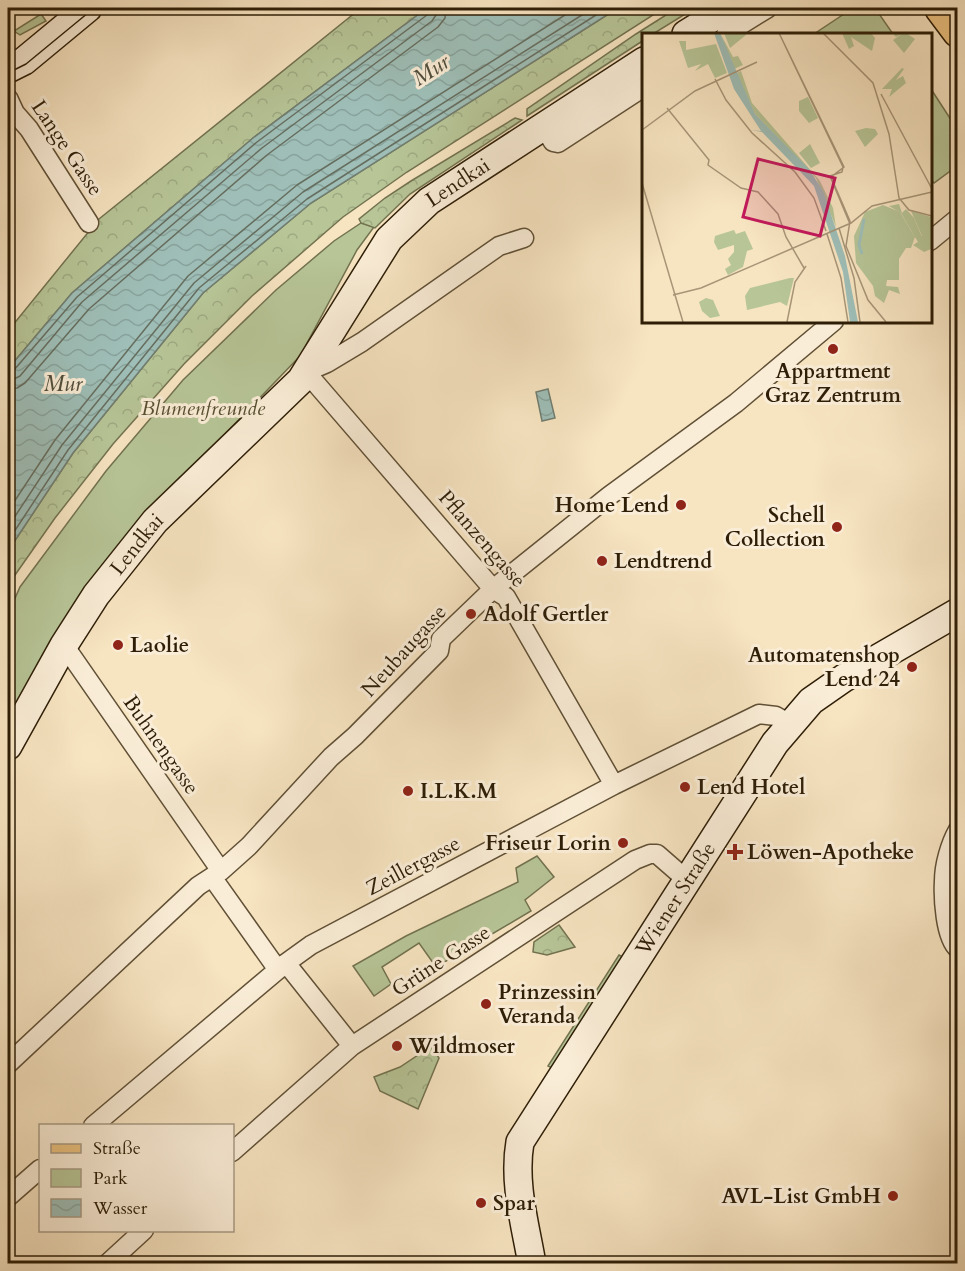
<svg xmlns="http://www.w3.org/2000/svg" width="965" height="1271" font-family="Cardo,serif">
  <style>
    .green { fill: #b7c597; stroke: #72724f; stroke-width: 1.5 }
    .forest { fill: url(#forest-crowns); stroke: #72724f; stroke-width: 1.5 }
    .water { fill: url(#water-waves); stroke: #717e71; stroke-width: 1.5 }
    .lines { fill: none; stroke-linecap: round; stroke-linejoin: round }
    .shore { stroke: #666e5f; stroke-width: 1.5 }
    .minor-casing { stroke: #605036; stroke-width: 21 }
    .secondary-casing { stroke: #2e1e07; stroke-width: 30 }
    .primary-casing { stroke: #2e1e07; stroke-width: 33 }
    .minor { stroke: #faedd7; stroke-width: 18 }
    .secondary { stroke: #faedd7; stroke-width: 27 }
    .primary { stroke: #ecc280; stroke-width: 30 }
    .tram { stroke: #2e1e07; stroke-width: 1.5 }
    .poi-dot { fill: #8f2418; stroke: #faedd7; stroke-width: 2 }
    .labels { text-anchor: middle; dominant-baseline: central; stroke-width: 6; stroke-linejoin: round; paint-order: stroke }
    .street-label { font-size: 21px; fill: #2e1e07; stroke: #faedd7 }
    .poi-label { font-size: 21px; font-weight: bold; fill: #2e1e07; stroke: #faedd7; text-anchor: start }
    .park-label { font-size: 21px; font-style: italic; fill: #575032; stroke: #faedd7 }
    .water-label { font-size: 22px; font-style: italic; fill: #504e3c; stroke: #faedd7 }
    .inset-river { fill: none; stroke: #9ebeb7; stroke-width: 3 }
    .inset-road { fill: none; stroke: #a79577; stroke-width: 1.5 }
    .view { fill: #c2185b; fill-opacity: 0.15; stroke: #c2185b; stroke-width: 3 }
    .inset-edge { fill: none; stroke: #2e1e07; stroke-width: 3 }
  </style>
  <defs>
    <pattern id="forest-crowns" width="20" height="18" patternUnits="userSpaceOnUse" patternTransform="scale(1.5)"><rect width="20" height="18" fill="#b7c597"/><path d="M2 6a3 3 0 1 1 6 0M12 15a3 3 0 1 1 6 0" fill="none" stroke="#9ea981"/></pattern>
    <pattern id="water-waves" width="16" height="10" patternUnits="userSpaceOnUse" patternTransform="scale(1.5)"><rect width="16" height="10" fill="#9ebeb7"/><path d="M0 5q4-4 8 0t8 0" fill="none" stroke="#88a39c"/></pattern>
  </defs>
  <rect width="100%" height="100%" fill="#f7e4c1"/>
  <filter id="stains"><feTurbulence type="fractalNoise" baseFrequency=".00333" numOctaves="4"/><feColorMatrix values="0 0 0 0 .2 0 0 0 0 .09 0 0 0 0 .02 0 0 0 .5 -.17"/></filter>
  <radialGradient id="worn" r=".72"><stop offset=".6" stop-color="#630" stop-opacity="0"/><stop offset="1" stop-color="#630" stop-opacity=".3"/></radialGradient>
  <path class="green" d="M846,8H881L877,11L893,34H814L847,12Z
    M41,14L46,21L20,35L14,31Z
    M931,89L957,129V166L934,183L930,179Z
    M361,223L374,227L357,250L300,356L151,511L8,724V614L20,587L106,471L183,380L276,290L334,241Z
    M537,856L554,877L525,900L531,911L436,967L419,943L382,967L391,984L374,996L353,966L406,936L518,882L516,868Z
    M619,955L623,957L552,1068L548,1066Z"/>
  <path class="forest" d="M361,8H427L253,138L72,293L8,369V331L99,219Z
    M618,8H664L407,172L343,217L252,296L184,364L113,444L55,518L8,585V551L73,453L203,293L311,203Z
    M677,8H695L653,34H644V40L527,116V109L636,34Z
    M515,118L522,120L410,194L375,228L361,223L359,219L385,198L411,181Z
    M559,925L575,947L547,955L533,952L534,942Z
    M429,1043L439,1058L418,1109L380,1091L374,1077L400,1067L418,1055L416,1051Z"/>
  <path class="water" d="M427,8H618L311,203L203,293L73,453L8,551V369L72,293L253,138Z
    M548,389L555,418L542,421L536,392Z"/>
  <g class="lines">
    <path class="shore" d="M8,373L14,370L77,297L257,142L427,15L430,8
      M8,380L14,379L20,376L82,302L262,148L432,21L436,15L437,8
      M8,389L17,388L25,383L89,309L267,155L438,27L445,18L446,8
      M8,511L55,440L188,276L297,185L576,8
      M8,527L62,445L194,283L303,192L593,8
      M8,541L68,450L199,288L307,199L607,8"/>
    <g class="minor-casing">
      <path id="minor" d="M726,34L768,8
        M8,98L15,113L29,129L89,223
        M543,126L553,142L558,143L644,87
        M524,238L499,246L362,342L327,363L306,372L493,589L506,597L614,785
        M930,241L958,218
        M64,645L221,871
        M958,830C950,844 944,865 944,881C943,898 945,938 958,949
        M212,877L278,970
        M286,963L352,1046
        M8,1064L198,886L221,871L249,846L331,757L355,736L439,651L441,639L493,589L609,496L736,403L834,321
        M93,1126L286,963L311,945L614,785L759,714L776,716L790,724
        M232,1152L352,1046L635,860L650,854H657L688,881
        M8,1197L40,1169
        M107,1264L144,1230"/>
    </g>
    <g class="secondary-casing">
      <g id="secondary">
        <path d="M686,34L728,8"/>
        <path d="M8,69L24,61L88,8"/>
        <path id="s1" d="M8,746L64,645L96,595L155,521L301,380L389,239L429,201L644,61"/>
        <path id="s2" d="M532,1264C525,1223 513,1183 520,1142L775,743L811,701L844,678L958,612"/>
      </g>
    </g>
    <g class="primary-casing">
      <path id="primary" d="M940,8L958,32"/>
    </g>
    <use href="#minor" class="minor"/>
    <use href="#secondary" class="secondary"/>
    <use href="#primary" class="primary"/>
    <path class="tram" d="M8,73L26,64L94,8"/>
  </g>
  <g class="poi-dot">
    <circle cx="833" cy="349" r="6"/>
    <circle cx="681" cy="505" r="6"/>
    <circle cx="837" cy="527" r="6"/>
    <circle cx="602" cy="561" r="6"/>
    <circle cx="471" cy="614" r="6"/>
    <circle cx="118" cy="645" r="6"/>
    <circle cx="912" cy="667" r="6"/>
    <circle cx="685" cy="787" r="6"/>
    <circle cx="408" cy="791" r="6"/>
    <circle cx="623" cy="843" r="6"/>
    <path d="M732 843h6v6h6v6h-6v6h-6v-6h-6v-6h6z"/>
    <circle cx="486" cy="1004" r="6"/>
    <circle cx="397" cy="1046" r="6"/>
    <circle cx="893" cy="1196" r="6"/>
    <circle cx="481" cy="1203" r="6"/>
  </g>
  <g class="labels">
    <g class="street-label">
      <text transform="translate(67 148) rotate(56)">Lange Gasse</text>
      <text stroke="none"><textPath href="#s1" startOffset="728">Lendkai</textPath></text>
      <text transform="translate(482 539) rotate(49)">Pflanzengasse</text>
      <text stroke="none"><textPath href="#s1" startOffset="240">Lendkai</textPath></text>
      <text transform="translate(404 651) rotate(-48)">Neubaugasse</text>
      <text transform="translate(161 745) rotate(55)">Buhnengasse</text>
      <text transform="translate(413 866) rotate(-28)">Zeillergasse</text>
      <text stroke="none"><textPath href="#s2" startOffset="412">Wiener Straße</textPath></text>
      <text transform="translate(441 961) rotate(-33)">Grüne Gasse</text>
    </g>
    <g class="poi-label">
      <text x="833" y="371" text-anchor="middle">Appartment<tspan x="833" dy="24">Graz Zentrum</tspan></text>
      <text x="669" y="505" text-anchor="end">Home Lend</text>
      <text x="825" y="515" text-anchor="end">Schell<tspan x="825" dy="24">Collection</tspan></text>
      <text x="614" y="561">Lendtrend</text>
      <text x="483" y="614">Adolf Gertler</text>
      <text x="130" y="645">Laolie</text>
      <text x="900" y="655" text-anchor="end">Automatenshop<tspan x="900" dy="24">Lend 24</tspan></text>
      <text x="697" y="787">Lend Hotel</text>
      <text x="420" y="791">I.L.K.M</text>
      <text x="611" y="843" text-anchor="end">Friseur Lorin</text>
      <text x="747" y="852">Löwen-Apotheke</text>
      <text x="498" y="992">Prinzessin<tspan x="498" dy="24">Veranda</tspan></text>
      <text x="409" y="1046">Wildmoser</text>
      <text x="881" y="1196" text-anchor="end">AVL-List GmbH</text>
      <text x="493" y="1203">Spar</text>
    </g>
    <g class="park-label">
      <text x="203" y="408">Blumenfreunde</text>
    </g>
    <g class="water-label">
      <text transform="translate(431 70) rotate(-33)">Mur</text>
      <text x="63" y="384">Mur</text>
    </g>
  </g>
  <g transform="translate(642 33)">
    <rect width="290" height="290" fill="#f7e4c1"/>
    <path d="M82,0H103L104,2L88,15ZM250,0H264L273,6L262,20L251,7L260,1L254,4ZM37,8H44V17L74,11L85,40L73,45L66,31L53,38L59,31L46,35ZM224,95L233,96L236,101L223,114L213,98ZM168,111L178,130L169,135L157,120ZM257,171L260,180L264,176L272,185L280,204L272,203L259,180L247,173ZM92,197L94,201L103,198L111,216L105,218L101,234L86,242L83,236L89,232L86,226L92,219V212L76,217L72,209L73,203Z" fill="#b7c597"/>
    <path d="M78,0L91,24L96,23L101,32L92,36ZM200,0H229L233,5L230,18L209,4L212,13L207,16ZM260,35L262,36L254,47L261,43L264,50L247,64L250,56H240ZM99,38L110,70L178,148L191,175L194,194L174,145L113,81L94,40ZM166,64L176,85L167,90L157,78V68ZM241,172L258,179L272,203H280L269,178L289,184V216L282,219L271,212L276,209L273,204L269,215H264L257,226V247H245L244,253L256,254L258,261L247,257L242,270L233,263L231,253L214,230L212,203L223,179ZM148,245H152L145,273L138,269L105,277L103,263L108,255ZM64,265L71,267L78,283L68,285L60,278L57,269Z" fill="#b7c597"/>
    <path d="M72,0H78L113,81L167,136L181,158L203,223L216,289H208L201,239L172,153L120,99L109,97L119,98L92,56Z" fill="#9ebeb7"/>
    <path class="inset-river" d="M220,221L217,212L222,186"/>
    <path class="inset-road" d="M137,0L201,134L200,139L188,143L208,191M137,0L202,134L189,144L208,188L204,213L226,267L244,289M181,0L231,50L247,101L257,165L267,177L290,183M73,46L84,67L110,100L153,139L172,165L184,198M239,61L290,156M25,75L67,127L66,132L99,155L116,159L136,181L144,204L162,235M0,97L53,58L115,29M0,150L41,289M197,195L212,245L218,289M185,201L199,245L206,289M31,262L59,255L209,190L230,173L290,159M145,289L153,249L164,233"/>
    <path class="view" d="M116,126L193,145L178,203L101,184Z"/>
    <rect width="290" height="290" class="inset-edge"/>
  </g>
  <rect width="965" height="1271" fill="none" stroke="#f7e4c1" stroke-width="30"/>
  <rect x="9" y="9" width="947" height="1253" fill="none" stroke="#2e1e07" stroke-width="3"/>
  <rect x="15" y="15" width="935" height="1241" fill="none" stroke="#2e1e07" stroke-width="1.5"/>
  <rect x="39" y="1124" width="195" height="108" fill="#faedd7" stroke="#a89a84" stroke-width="1.5"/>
  <rect x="51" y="1144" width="30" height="9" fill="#ecc280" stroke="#a89a84" stroke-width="1.5"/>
  <text x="93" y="1154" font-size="18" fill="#2e1e07">Straße</text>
  <rect x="51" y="1169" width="30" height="18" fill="#b7c597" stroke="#a89a84" stroke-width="1.5"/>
  <text x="93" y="1184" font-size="18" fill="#2e1e07">Park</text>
  <rect x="51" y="1199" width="30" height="18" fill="url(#water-waves)" stroke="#a89a84" stroke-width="1.5"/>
  <text x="93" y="1214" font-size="18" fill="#2e1e07">Wasser</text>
  <rect width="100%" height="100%" filter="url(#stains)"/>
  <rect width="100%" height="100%" fill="url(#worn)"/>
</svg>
